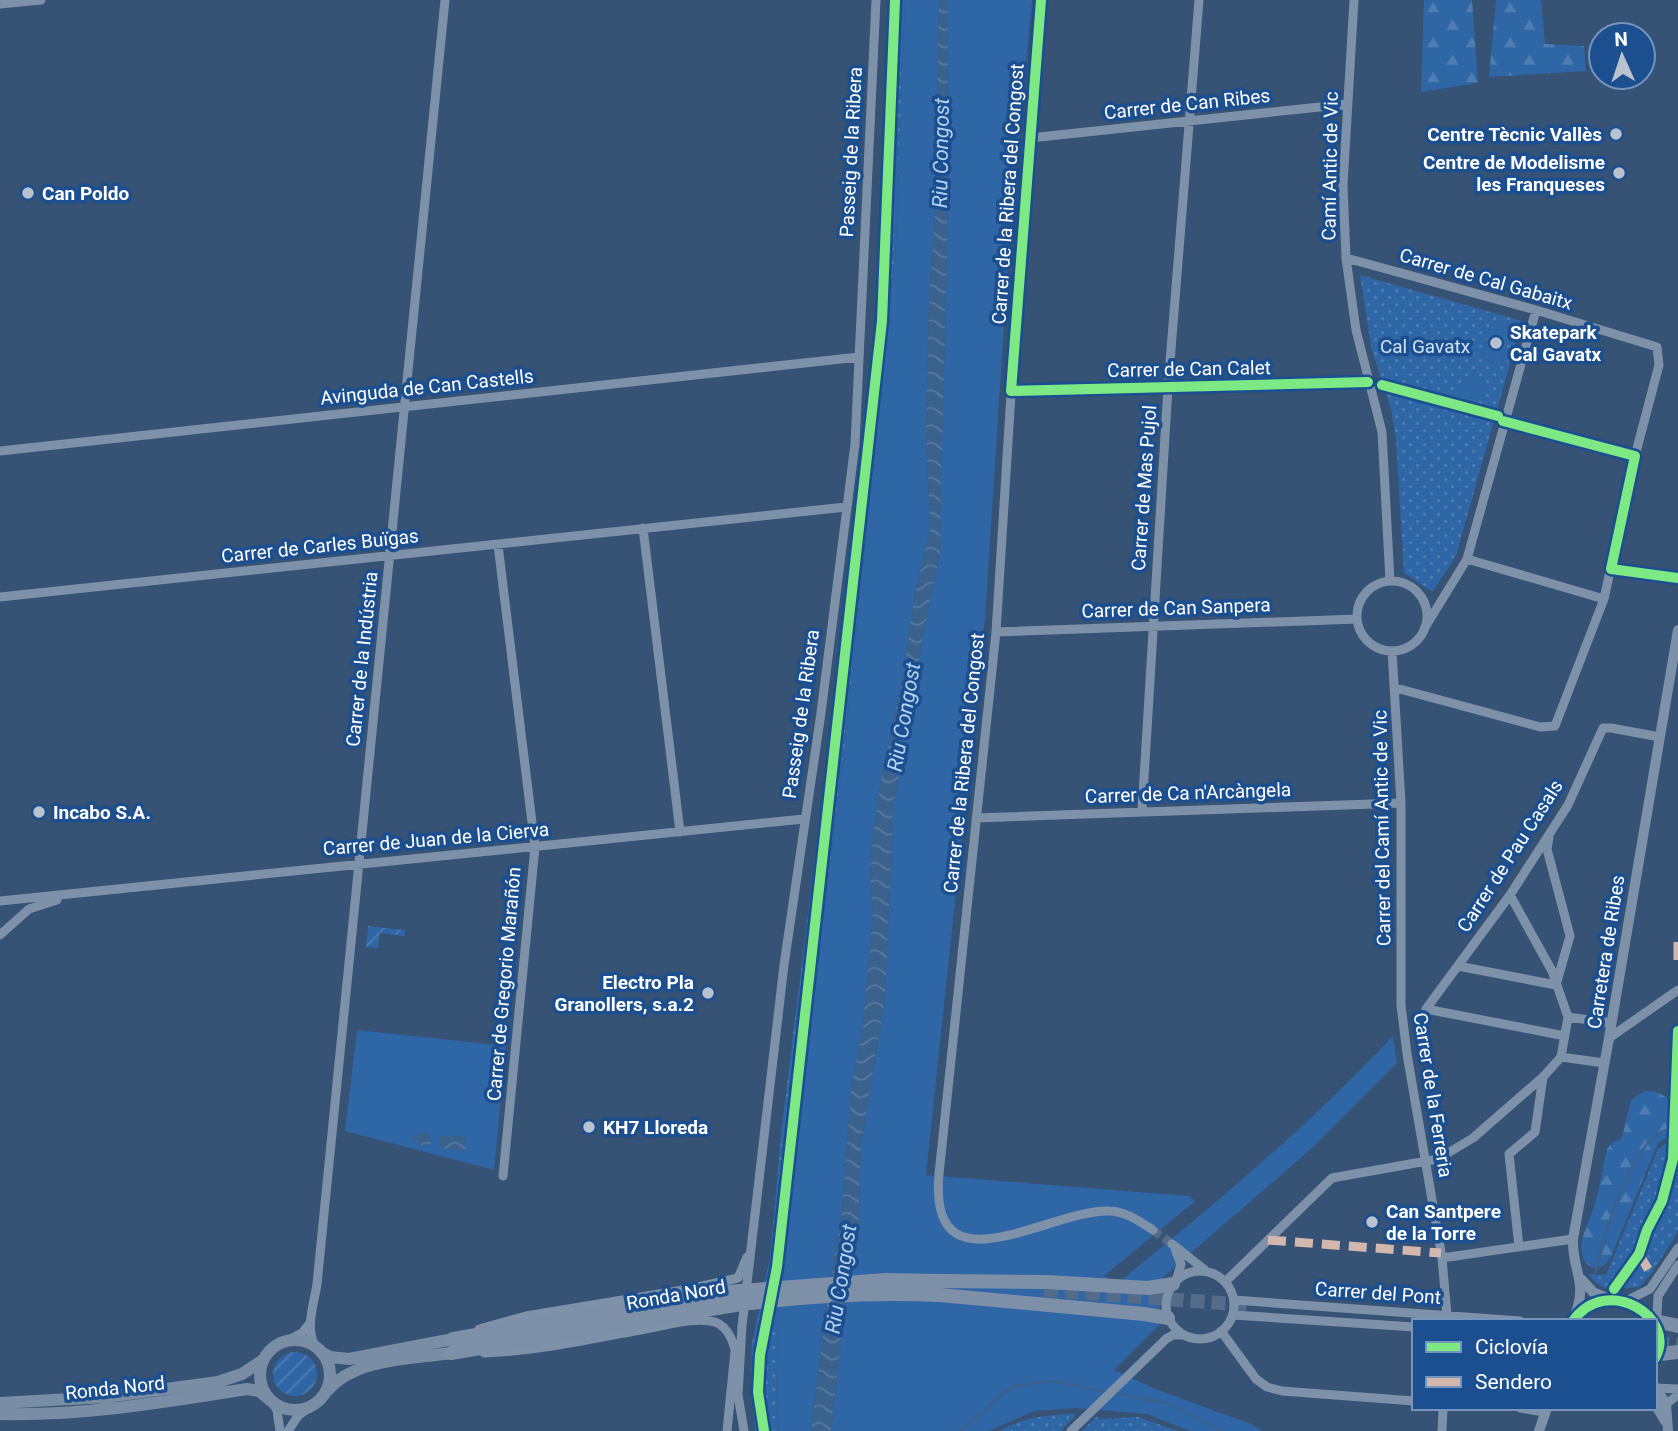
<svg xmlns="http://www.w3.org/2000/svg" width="1678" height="1431" font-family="Roboto,sans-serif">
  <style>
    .grass { fill: #2f66a5 }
    .forest { fill: url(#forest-firs) }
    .park { fill: url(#park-dots); fill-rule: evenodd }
    .garden { fill: url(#garden-furrows) }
    .water { fill: url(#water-waves) }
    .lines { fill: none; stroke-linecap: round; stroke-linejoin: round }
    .stream { stroke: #3b618d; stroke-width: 2.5 }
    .minor-tunnel { stroke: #546c89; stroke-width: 9; stroke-dasharray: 9 4.5; stroke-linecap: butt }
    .trunk-tunnel { stroke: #546c89; stroke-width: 14; stroke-dasharray: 14 7; stroke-linecap: butt }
    .minor { stroke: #7d92a8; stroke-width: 9 }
    .tertiary { stroke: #7d92a8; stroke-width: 10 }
    .secondary { stroke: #798da4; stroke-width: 12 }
    .trunk { stroke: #7e90a7; stroke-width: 14 }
    .trunk-bridge { stroke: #7e90a7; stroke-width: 14 }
    .quiet { stroke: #d1b7ad; stroke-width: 9; stroke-dasharray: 18 9; stroke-linecap: butt }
    .cycleway-casing { stroke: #1b4f8f; stroke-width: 15 }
    .cycleway { stroke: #7ce984; stroke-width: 10 }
    .poi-dot { fill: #b9c2ce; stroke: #1b4f8f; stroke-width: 2.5 }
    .labels { text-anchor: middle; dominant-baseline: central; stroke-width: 7; stroke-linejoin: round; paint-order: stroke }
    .street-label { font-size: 19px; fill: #fff; stroke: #1b4f8f }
    .poi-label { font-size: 19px; font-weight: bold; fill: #fff; stroke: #1b4f8f; text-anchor: start }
    .park-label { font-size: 19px; fill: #cfe3fa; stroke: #1b4f8f }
    .water-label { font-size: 21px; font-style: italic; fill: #b5d3f5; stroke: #1b4f8f }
  </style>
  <defs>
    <pattern id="forest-firs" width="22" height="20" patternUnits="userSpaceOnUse" patternTransform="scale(1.75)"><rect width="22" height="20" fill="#2f66a5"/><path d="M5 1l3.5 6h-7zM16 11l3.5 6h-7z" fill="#4e7db2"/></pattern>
    <pattern id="park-dots" width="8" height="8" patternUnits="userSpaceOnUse" patternTransform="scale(1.75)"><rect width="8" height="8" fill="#2f66a5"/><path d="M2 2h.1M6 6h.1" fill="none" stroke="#4e7db2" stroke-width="1.8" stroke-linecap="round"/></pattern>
    <pattern id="garden-furrows" width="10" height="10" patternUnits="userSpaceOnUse" patternTransform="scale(1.75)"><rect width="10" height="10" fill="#2f66a5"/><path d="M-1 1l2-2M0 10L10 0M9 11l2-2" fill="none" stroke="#4e7db2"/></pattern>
    <pattern id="water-waves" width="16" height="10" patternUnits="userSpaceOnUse" patternTransform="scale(1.75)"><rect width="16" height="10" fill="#3b618d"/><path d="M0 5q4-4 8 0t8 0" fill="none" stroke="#58799e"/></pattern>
  </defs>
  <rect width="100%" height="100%" fill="#365274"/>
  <path class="grass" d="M905,0H939L936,199L929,298L926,432L930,530L915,594L902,680L882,773L872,843L870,877L873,914L863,1023L851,1091L841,1223L830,1281L811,1431H779L776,1407L778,1322L808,1041L844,751L896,243Z
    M948,0H1032L1009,249L985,618L926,1175L1189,1196L1195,1201L1104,1276L1119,1282C1215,1204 1309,1126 1393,1036L1397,1063L1312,1148L1162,1278L1159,1325L1114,1370L1158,1390L1251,1424L1262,1431H1190L1147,1414L1075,1408L1034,1411L989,1431H831L844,1313L858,1238L861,1145L885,998L894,801L913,705L922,640L941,548L940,518L947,262Z
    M1492,320L1512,326L1501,366L1481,360Z
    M1473,374L1482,389L1467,403L1459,401L1452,393L1454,389Z
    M357,1030L506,1046L494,1170L345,1131Z"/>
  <path class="forest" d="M1424,0H1472L1478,83L1421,92Z
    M1496,0H1541L1545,44L1584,46L1586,71L1489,77Z
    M1645,1091C1662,1090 1664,1099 1678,1102V1130L1658,1143L1611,1257L1604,1266L1592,1268C1568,1252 1591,1222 1595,1203C1600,1185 1603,1167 1607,1149L1611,1144L1622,1138L1631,1100Z"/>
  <path class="park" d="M891,0H905L896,243L844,751L808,1041L778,1322L776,1407L779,1431H755L751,1390L752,1343L770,1258L782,1125L860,492L879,274Z
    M1360,275L1522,321L1456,556L1433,591C1427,590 1412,577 1404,573L1396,440L1391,409L1371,347ZM1492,321L1512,326L1501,366L1481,360ZM1473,374L1482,389L1467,403L1459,401L1452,393L1454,389Z
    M1678,1135V1229L1676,1235L1651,1274L1639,1287C1616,1288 1603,1294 1588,1274L1606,1275L1658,1149Z
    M1074,1414L1076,1415L1061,1431H999C1024,1417 1047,1415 1074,1414Z
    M1097,1416L1100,1419L1138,1417L1178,1431H1082Z"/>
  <path class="garden" d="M368,926L405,930V936L380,933L378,948L366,947Z
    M273 1374a22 22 0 1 1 44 0a22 22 0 1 1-44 0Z"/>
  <path class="water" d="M939,0H948L947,262L940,518L941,548L922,640L913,705L894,801L885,998L861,1145L858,1238L844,1313L831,1431H811L830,1281L841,1223L851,1091L863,1023L873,914L870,877L872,843L882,773L902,680L915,594L930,530L926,432L929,298L936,199Z
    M428,1133L432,1139L430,1146H423L413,1139L416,1134Z
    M441,1135L466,1137L465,1151L439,1148Z"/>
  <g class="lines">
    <path class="stream" d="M1595,1274C1606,1230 1622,1171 1653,1137C1659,1132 1670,1129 1678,1126
      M1115,1393L1166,1403L1223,1431
      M960,1431L1013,1386L1053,1381L1108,1392"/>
    <path class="minor-tunnel" d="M1153,1230L1172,1244"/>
    <path class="trunk-tunnel" d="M1044,1290L1250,1305
      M1655,1343L1678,1345"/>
    <path class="minor" d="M1041,0L1015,331L996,632L939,1174C928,1296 1050,1209 1109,1211C1125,1211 1139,1221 1153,1230
      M1354,0L1343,185L1346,258L1356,330L1382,432L1390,581
      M0,4L41,0
      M1030,138L1348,104
      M1346,258L1536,310L1657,347L1659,365L1635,456L1604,599L1555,726L1540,727L1396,688
      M1011,391L1368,382
      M1503,421L1635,456
      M0,451L859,357
      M643,528L680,832
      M498,545L535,847L503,1176
      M1467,559L1604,599
      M1611,569L1678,578
      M1357 616a35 35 0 1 1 70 0a35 35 0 1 1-70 0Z
      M0,597L846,507
      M1424,629L1467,559L1536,310
      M996,632L1357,619
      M1392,651L1401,803V1005L1407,1054L1442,1258L1447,1315
      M1142,811L1168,387L1199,0
      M976,818L1401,803
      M1549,838L1547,849L1570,936L1556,985
      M1510,895L1552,971L1568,1017
      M0,901L804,819
      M0,935L29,909L57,900
      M1458,966L1556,985
      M1565,1036L1426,1009L1510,895L1568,805L1603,728H1611L1660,737
      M1609,1038L1678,990
      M1561,1057L1604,1063
      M1172,1244L1205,1270
      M1519,1247L1509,1154L1535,1132L1543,1077
      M1175,1249L1181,1264L1177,1278
      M1442,1258L1573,1239
      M1166 1305a34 34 0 1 1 68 0a34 34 0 1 1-68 0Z
      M1225,1282L1332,1178L1438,1159L1473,1138L1543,1077L1561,1057L1568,1017L1611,1023
      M1234,1300L1520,1321
      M1628,1300L1650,1289L1678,1248
      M1233,1315L1414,1327
      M1657,1315L1658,1296L1678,1265
      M479,1329L526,1316L689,1289L738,1278L747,1257
      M1221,1331L1256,1379L1267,1387L1282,1391L1414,1401
      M287,1341L302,1333L310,1323
      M315,1346C305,1327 314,1304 317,1284L445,0
      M484,1353C539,1351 592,1339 645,1329C665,1326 694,1316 715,1322C729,1327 734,1344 737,1357
      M1656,1388L1678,1389
      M271,1401L277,1410L280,1431
      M1666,1404L1678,1395
      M1520,1408L1544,1412
      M288,1431L298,1416L311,1406
      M727,1431L735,1351
      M744,1431L738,1395L742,1326L784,965L821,713L855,444L876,0
      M1071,1431L1166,1339L1173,1335H1182
      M1442,1431L1443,1408"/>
    <path class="tertiary" d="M1581,1279L1593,1292L1610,1299
      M1577,1316C1615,1278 1678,1316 1657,1357
      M1574,1318C1589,1280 1572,1273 1573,1239L1609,1038L1678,630
      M1655,1387L1666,1404L1668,1431
      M1655,1404L1665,1421
      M1539,1431L1547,1408"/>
    <path class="secondary" d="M260 1375a35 35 0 1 1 70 0a35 35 0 1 1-70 0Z
      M321,1352L330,1357L349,1359L453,1339
      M328,1390C356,1358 412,1359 451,1353
      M0,1403L106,1397L218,1382L242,1374L263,1360
      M0,1414C83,1416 165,1402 247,1389L259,1391L271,1401"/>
    <path class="trunk" d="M942,1281L1047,1282L1148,1288L1173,1284
      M940,1295L1144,1314L1168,1318
      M1660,1322L1678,1326
      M453,1339L727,1292
      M451,1353L729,1306
      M1660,1354L1678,1352"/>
    <path class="trunk-bridge" d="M727,1292L886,1280L942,1281
      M729,1306C799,1296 869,1292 940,1295"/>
    <path class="quiet" d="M1678,942V969
      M1268,1240L1441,1253
      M1639,1254L1651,1274"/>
    <g class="cycleway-casing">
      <path id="cycleway" d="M1041,0L1011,391L1368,382
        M1382,385L1498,416
        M1503,421L1635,456L1611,569L1678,578
        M1614,1289L1639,1254L1647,1230L1662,1201L1673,1159L1678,1031
        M1573,1321C1607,1273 1678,1318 1655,1358
        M764,1431L758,1392L760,1355L777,1267L882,321L895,0"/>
    </g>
    <use href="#cycleway" class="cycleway"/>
  </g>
  <g class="poi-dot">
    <circle cx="1616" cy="134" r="7"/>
    <circle cx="1619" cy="173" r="7"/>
    <circle cx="28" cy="193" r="7"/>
    <circle cx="1496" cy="343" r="7"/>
    <circle cx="39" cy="812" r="7"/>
    <circle cx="708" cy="993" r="7"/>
    <circle cx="589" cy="1127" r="7"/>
    <circle cx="1372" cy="1222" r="7"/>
  </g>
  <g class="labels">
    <g class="street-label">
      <text transform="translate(1187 104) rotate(-6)">Carrer de Can Ribes</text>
      <text transform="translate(851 152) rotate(-87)">Passeig de la Ribera</text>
      <text transform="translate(1330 166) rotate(-89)">Camí Antic de Vic</text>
      <text transform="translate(1008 194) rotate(-86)">Carrer de la Ribera del Congost</text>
      <text transform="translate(1486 279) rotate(16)">Carrer de Cal Gabaitx</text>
      <text transform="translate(1189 369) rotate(-1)">Carrer de Can Calet</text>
      <text transform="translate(427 387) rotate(-6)">Avinguda de Can Castells</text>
      <text transform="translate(1144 488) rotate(-86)">Carrer de Mas Pujol</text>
      <text transform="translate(320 546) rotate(-6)">Carrer de Carles Buïgas</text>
      <text transform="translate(1176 608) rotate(-2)">Carrer de Can Sanpera</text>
      <text transform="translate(362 659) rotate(-84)">Carrer de la Indústria</text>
      <text transform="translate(801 714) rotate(-82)">Passeig de la Ribera</text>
      <text transform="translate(964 763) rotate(-84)">Carrer de la Ribera del Congost</text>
      <text transform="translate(1188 793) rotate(-2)">Carrer de Ca n'Arcàngela</text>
      <text transform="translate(1382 828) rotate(-91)">Carrer del Camí Antic de Vic</text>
      <text transform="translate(436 839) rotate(-5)">Carrer de Juan de la Cierva</text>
      <text transform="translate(1510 856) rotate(-57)">Carrer de Pau Casals</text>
      <text transform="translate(1606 952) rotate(-81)">Carretera de Ribes</text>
      <text transform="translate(504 984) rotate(-85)">Carrer de Gregorio Marañón</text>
      <text transform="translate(1433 1095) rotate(81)">Carrer de la Ferreria</text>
      <text transform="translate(1378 1293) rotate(4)">Carrer del Pont</text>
      <text transform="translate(676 1295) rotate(-10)">Ronda Nord</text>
      <text transform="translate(115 1388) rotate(-6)">Ronda Nord</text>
    </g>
    <g class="poi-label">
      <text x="1602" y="134" text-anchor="end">Centre Tècnic Vallès</text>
      <text x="1605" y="162" text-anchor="end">Centre de Modelisme<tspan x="1605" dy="22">les Franqueses</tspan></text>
      <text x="42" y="193">Can Poldo</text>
      <text x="1510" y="332">Skatepark<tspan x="1510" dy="22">Cal Gavatx</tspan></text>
      <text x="53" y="812">Incabo S.A.</text>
      <text x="694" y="982" text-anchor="end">Electro Pla<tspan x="694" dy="22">Granollers, s.a.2</tspan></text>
      <text x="603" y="1127">KH7 Lloreda</text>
      <text x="1386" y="1211">Can Santpere<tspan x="1386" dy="22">de la Torre</tspan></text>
    </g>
    <g class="park-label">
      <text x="1425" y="346">Cal Gavatx</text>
    </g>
    <g class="water-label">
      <text transform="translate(941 153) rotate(-89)">Riu Congost</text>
      <text transform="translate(904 717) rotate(-80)">Riu Congost</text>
      <text transform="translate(841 1279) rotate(-81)">Riu Congost</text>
    </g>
  </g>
  <rect x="1412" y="1319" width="245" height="91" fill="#1b4f8f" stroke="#7695bc" stroke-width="2"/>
  <rect x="1426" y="1342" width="35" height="10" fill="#7ce984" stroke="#7695bc" stroke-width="2"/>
  <text x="1475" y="1354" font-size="21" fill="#ffffff">Ciclovía</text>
  <rect x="1426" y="1377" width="35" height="10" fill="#d1b7ad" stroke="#7695bc" stroke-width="2"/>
  <text x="1475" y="1389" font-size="21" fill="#ffffff">Sendero</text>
  <g transform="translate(1622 56) rotate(357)"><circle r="33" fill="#1b4f8f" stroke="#7695bc" stroke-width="2"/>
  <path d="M0-5L12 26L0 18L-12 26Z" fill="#b9c2ce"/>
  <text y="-10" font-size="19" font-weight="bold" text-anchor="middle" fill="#ffffff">N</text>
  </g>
</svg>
